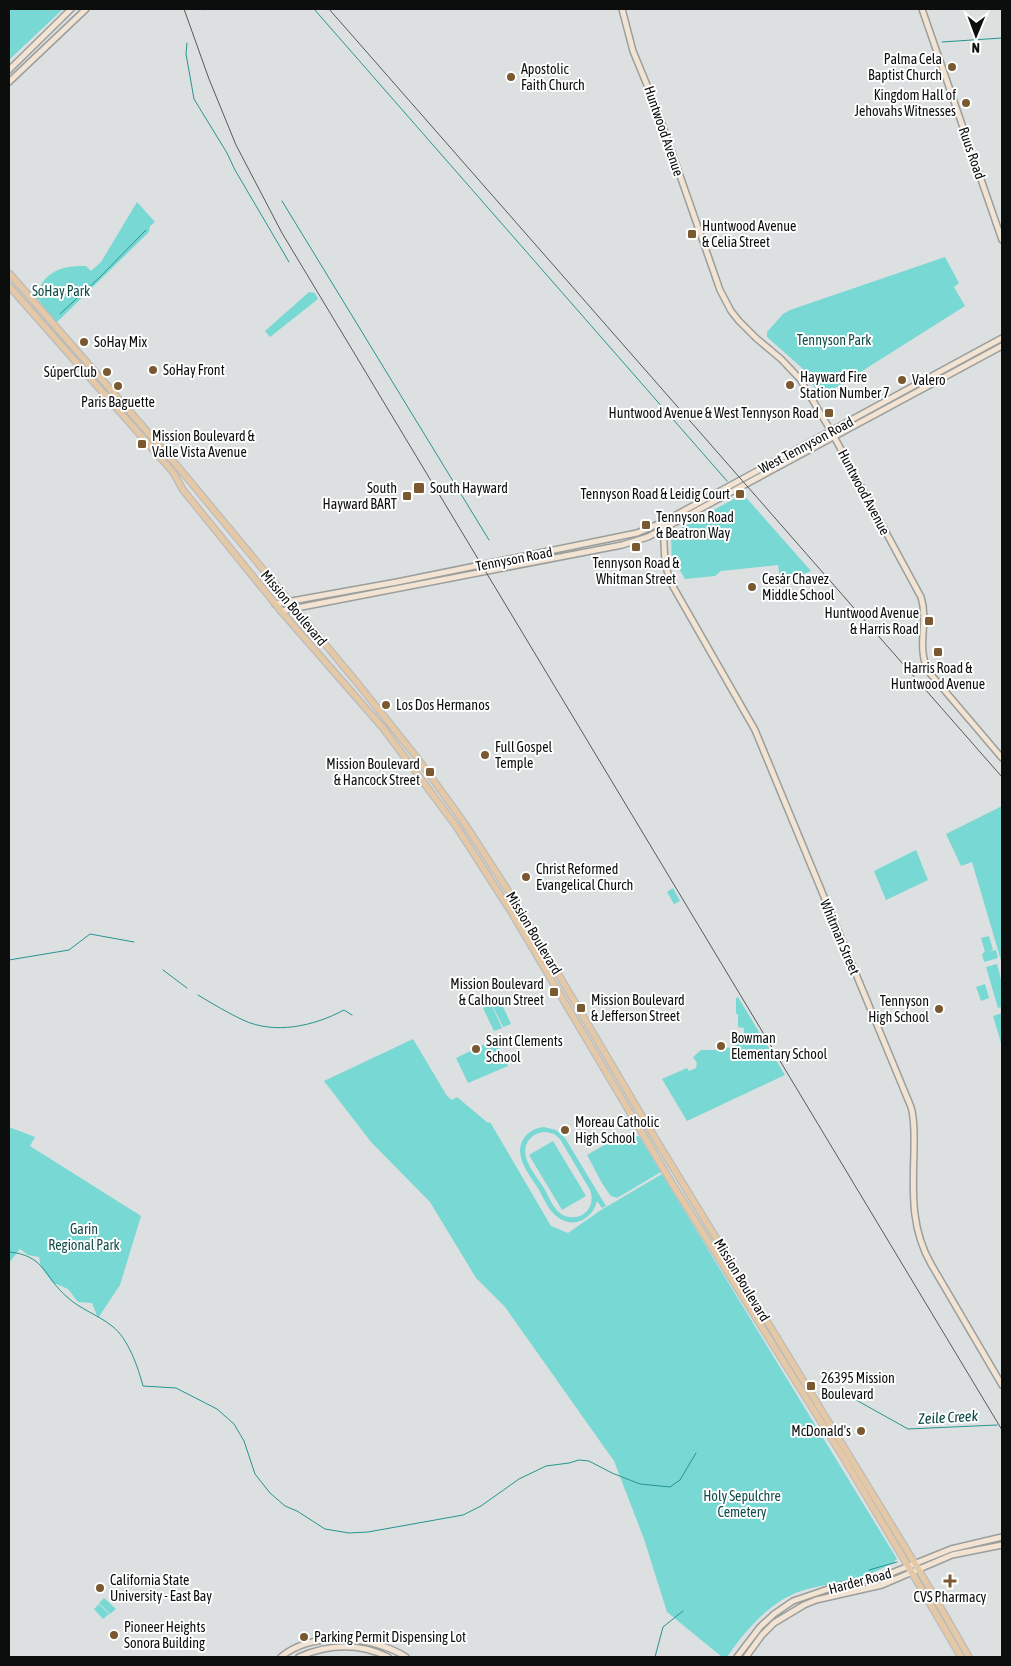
<svg xmlns="http://www.w3.org/2000/svg" width="1011" height="1666" font-family="'Asap Condensed',sans-serif">
  <style>
    .green { fill: #77d8d4; fill-rule: evenodd }
    .lines { fill: none; stroke-linecap: round; stroke-linejoin: round }
    .stream { stroke: #289490; stroke-width: 1 }
    .secondary-casing { stroke: #9a9e9d; stroke-width: 8 }
    .primary-casing { stroke: #bbbcbb; stroke-width: 8 }
    .secondary { stroke: #f2e3d2; stroke-width: 5 }
    .primary { stroke: #e5c8a6; stroke-width: 5.5 }
    .rail { stroke: #575a59; stroke-width: 1 }
    .poi-dot { fill: #7a5830; stroke: #fff; stroke-width: 2 }
    .labels { text-anchor: middle; dominant-baseline: central; stroke-width: 4; stroke-linejoin: round; paint-order: stroke }
    .poi-label { font-size: 14px; fill: #0c0e0d; stroke: #fff; text-anchor: start }
    .street-label { font-size: 14px; fill: #0c0e0d; stroke: #fff }
    .park-label { font-size: 14px; fill: #124e4c; stroke: #fff }
    .water-label { font-size: 15px; font-style: italic; fill: #054644; stroke: #fff }
  </style>
  <rect width="100%" height="100%" fill="#dce0e0"/>
  <path class="green" d="M9,9H63L9,60Z
    M137,202L155,222L150,226L149,232L56,323L37,298C41,272 62,265 86,266L91,271L101,262Z
    M945,257L959,283L954,287L965,306L821,397L801,367L767,337V332L783,314L790,310Z
    M309,292L315,293L318,299L270,337L265,331Z
    M743,494L811,571L781,584L778,565L721,571L715,576L685,579L678,567L672,569L671,536L673,532Z
    M1002,806V964L972,862L961,866L946,834Z
    M916,850L928,880L886,900L874,871Z
    M673,888L680,901L674,904L667,892Z
    M989,936L993,950L987,952L996,950L998,958L984,962L982,954L985,952L981,938Z
    M997,964L1002,983V1007L998,1008L986,967Z
    M985,984L989,998L981,1001L976,987Z
    M738,997L785,1075L687,1121L662,1079L687,1068L689,1071L696,1068L697,1063L693,1057L701,1050H718L719,1047L735,1048L736,1038H744V1028L738,1027V1014H736V998Z
    M500,1000L511,1024L503,1027L491,1003Z
    M491,1004L502,1028L494,1031L483,1008Z
    M1002,1013V1046L993,1016Z
    M413,1039L447,1096L452,1100L457,1097L488,1123L490,1122L551,1226L568,1233L601,1210L662,1174L897,1559L893,1563C882,1568 870,1575 858,1578C839,1584 819,1585 801,1591C769,1602 745,1631 727,1657H722L667,1612L644,1539L614,1461L505,1307L476,1278L430,1202L371,1142L324,1081Z
    M495,1039L508,1066L468,1083L456,1058Z
    M9,1127L35,1137L30,1146L141,1216L120,1285L98,1318L92,1303L78,1302L68,1289L52,1282L41,1267L39,1257L28,1255L20,1249L9,1263Z
    M544,1127L556,1130L565,1138L606,1206L602,1208L597,1201C593,1218 575,1229 559,1218C549,1212 544,1199 539,1190C530,1175 512,1156 524,1138C529,1131 536,1128 544,1127ZM546,1132L554,1134L560,1139L590,1190C593,1198 592,1206 586,1212C580,1218 569,1219 561,1214C553,1208 549,1197 544,1188C536,1175 517,1155 529,1140C534,1134 539,1132 546,1132Z
    M639,1136L661,1172L617,1198L611,1196C601,1184 595,1169 587,1155L616,1138Z
    M553,1141L586,1196L562,1210L529,1155Z
    M104,1598L116,1609L110,1614L99,1603Z
    M99,1604L109,1614L103,1619L94,1609Z"/>
  <g class="lines">
    <path class="stream" d="M314,9L727,481
      M205,10L206,9
      M942,42L1002,38
      M187,43L186,54L194,99L227,153L235,170L289,262
      M282,201L489,540
      M60,314L99,278L146,230
      M9,960L69,950L90,934L134,942
      M163,970L187,988
      M198,995C213,1004 228,1013 243,1020C275,1035 314,1026 344,1010L352,1015
      M9,1252C45,1255 44,1277 67,1297C80,1309 98,1315 112,1326C128,1338 138,1367 143,1386L176,1388L217,1409L234,1424L244,1441L255,1474L270,1493L285,1506L297,1511L325,1529L349,1533L368,1532L463,1515L481,1506L519,1479L546,1466L569,1463L579,1460L589,1461L612,1473L640,1484L670,1487L680,1480L696,1453
      M849,1396L908,1429L997,1425
      M869,1570L897,1562
      M655,1657L663,1627L683,1611"/>
    <g class="secondary-casing">
      <path id="secondary" d="M622,9L633,51L656,107L720,290L731,311L739,321L756,338L781,359L800,379L831,431L921,597C929,623 916,645 928,671L1002,758
        M922,9L1002,240
        M9,70L71,9
        M9,82L86,9
        M663,522L665,564L671,583L755,730L911,1107C915,1120 914,1135 914,1150C913,1191 910,1227 931,1264L1002,1385
        M275,604L397,582L637,533L663,522L1002,338
        M281,611L622,545L648,537L1002,346
        M281,1657C312,1631 374,1636 406,1657
        M299,1657C329,1644 359,1643 388,1657
        M737,1657L760,1627L774,1614L793,1601L834,1587L884,1576L951,1549L1002,1537
        M746,1657L762,1635L774,1623L804,1605L816,1600L882,1585L952,1555L1002,1545"/>
    </g>
    <g class="primary-casing">
      <path id="primary" d="M9,273L179,468L359,685L418,759L463,821L518,906L655,1138L919,1570L969,1657
        M9,286L173,472L183,490L281,611L383,728L456,826L510,910L670,1180L843,1457L908,1566L961,1657"/>
    </g>
    <use href="#secondary" class="secondary"/>
    <use href="#primary" class="primary"/>
    <path class="rail" d="M184,9L209,79L236,145L282,233L1002,1430
      M329,9L1002,777"/>
  </g>
  <g class="poi-dot">
    <circle cx="952" cy="67" r="5"/>
    <circle cx="511" cy="77" r="5"/>
    <circle cx="966" cy="103" r="5"/>
    <rect x="687" y="229" width="10" height="10" rx="2.5"/>
    <circle cx="84" cy="342" r="5"/>
    <circle cx="153" cy="370" r="5"/>
    <circle cx="107" cy="372" r="5"/>
    <circle cx="902" cy="380" r="5"/>
    <circle cx="790" cy="385" r="5"/>
    <circle cx="118" cy="386" r="5"/>
    <rect x="824" y="408" width="10" height="10" rx="2.5"/>
    <rect x="137" y="439" width="10" height="10" rx="2.5"/>
    <rect x="413" y="482" width="12" height="12" rx="2.5"/>
    <rect x="735" y="489" width="10" height="10" rx="2.5"/>
    <rect x="402" y="491" width="10" height="10" rx="2.5"/>
    <rect x="641" y="520" width="10" height="10" rx="2.5"/>
    <rect x="631" y="542" width="10" height="10" rx="2.5"/>
    <circle cx="752" cy="587" r="5"/>
    <rect x="924" y="616" width="10" height="10" rx="2.5"/>
    <rect x="933" y="647" width="10" height="10" rx="2.5"/>
    <circle cx="386" cy="705" r="5"/>
    <circle cx="485" cy="755" r="5"/>
    <rect x="425" y="767" width="10" height="10" rx="2.5"/>
    <circle cx="526" cy="877" r="5"/>
    <rect x="549" y="987" width="10" height="10" rx="2.5"/>
    <rect x="576" y="1003" width="10" height="10" rx="2.5"/>
    <circle cx="939" cy="1009" r="5"/>
    <circle cx="721" cy="1046" r="5"/>
    <circle cx="476" cy="1049" r="5"/>
    <circle cx="565" cy="1130" r="5"/>
    <rect x="806" y="1381" width="10" height="10" rx="2.5"/>
    <circle cx="861" cy="1431" r="5"/>
    <path d="M947.5 1573.5h5v5h5v5h-5v5h-5v-5h-5v-5h5z"/>
    <circle cx="100" cy="1588" r="5"/>
    <circle cx="114" cy="1635" r="5"/>
    <circle cx="304" cy="1637" r="5"/>
  </g>
  <g class="labels">
    <g class="poi-label">
      <text x="942" y="59" text-anchor="end">Palma Cela<tspan x="942" dy="16">Baptist Church</tspan></text>
      <text x="521" y="69">Apostolic<tspan x="521" dy="16">Faith Church</tspan></text>
      <text x="956" y="95" text-anchor="end">Kingdom Hall of<tspan x="956" dy="16">Jehovahs Witnesses</tspan></text>
      <text x="702" y="226">Huntwood Avenue<tspan x="702" dy="16">&amp; Celia Street</tspan></text>
      <text x="94" y="342">SoHay Mix</text>
      <text x="163" y="370">SoHay Front</text>
      <text x="97" y="372" text-anchor="end">SúperClub</text>
      <text x="800" y="377">Hayward Fire<tspan x="800" dy="16">Station Number 7</tspan></text>
      <text x="912" y="380">Valero</text>
      <text x="118" y="402" text-anchor="middle">Paris Baguette</text>
      <text x="819" y="413" text-anchor="end">Huntwood Avenue &amp; West Tennyson Road</text>
      <text x="152" y="436">Mission Boulevard &amp;<tspan x="152" dy="16">Valle Vista Avenue</tspan></text>
      <text x="397" y="488" text-anchor="end">South<tspan x="397" dy="16">Hayward BART</tspan></text>
      <text x="430" y="488">South Hayward</text>
      <text x="730" y="494" text-anchor="end">Tennyson Road &amp; Leidig Court</text>
      <text x="656" y="517">Tennyson Road<tspan x="656" dy="16">&amp; Beatron Way</tspan></text>
      <text x="636" y="563" text-anchor="middle">Tennyson Road &amp;<tspan x="636" dy="16">Whitman Street</tspan></text>
      <text x="762" y="579">Cesár Chavez<tspan x="762" dy="16">Middle School</tspan></text>
      <text x="919" y="613" text-anchor="end">Huntwood Avenue<tspan x="919" dy="16">&amp; Harris Road</tspan></text>
      <text x="938" y="668" text-anchor="middle">Harris Road &amp;<tspan x="938" dy="16">Huntwood Avenue</tspan></text>
      <text x="396" y="705">Los Dos Hermanos</text>
      <text x="495" y="747">Full Gospel<tspan x="495" dy="16">Temple</tspan></text>
      <text x="420" y="764" text-anchor="end">Mission Boulevard<tspan x="420" dy="16">&amp; Hancock Street</tspan></text>
      <text x="536" y="869">Christ Reformed<tspan x="536" dy="16">Evangelical Church</tspan></text>
      <text x="544" y="984" text-anchor="end">Mission Boulevard<tspan x="544" dy="16">&amp; Calhoun Street</tspan></text>
      <text x="591" y="1000">Mission Boulevard<tspan x="591" dy="16">&amp; Jefferson Street</tspan></text>
      <text x="929" y="1001" text-anchor="end">Tennyson<tspan x="929" dy="16">High School</tspan></text>
      <text x="731" y="1038">Bowman<tspan x="731" dy="16">Elementary School</tspan></text>
      <text x="486" y="1041">Saint Clements<tspan x="486" dy="16">School</tspan></text>
      <text x="575" y="1122">Moreau Catholic<tspan x="575" dy="16">High School</tspan></text>
      <text x="821" y="1378">26395 Mission<tspan x="821" dy="16">Boulevard</tspan></text>
      <text x="851" y="1431" text-anchor="end">McDonald's</text>
      <text x="110" y="1580">California State<tspan x="110" dy="16">University - East Bay</tspan></text>
      <text x="950" y="1597" text-anchor="middle">CVS Pharmacy</text>
      <text x="124" y="1627">Pioneer Heights<tspan x="124" dy="16">Sonora Building</tspan></text>
      <text x="314" y="1637">Parking Permit Dispensing Lot</text>
    </g>
    <g class="street-label">
      <text transform="translate(664 131) rotate(71)">Huntwood Avenue</text>
      <text transform="translate(972 153) rotate(71)">Ruus Road</text>
      <text transform="translate(806 445) rotate(-28)">West Tennyson Road</text>
      <text transform="translate(864 492) rotate(62)">Huntwood Avenue</text>
      <text transform="translate(514 559) rotate(-11)">Tennyson Road</text>
      <text transform="translate(294 608) rotate(50)">Mission Boulevard</text>
      <text transform="translate(534 933) rotate(59)">Mission Boulevard</text>
      <text transform="translate(840 937) rotate(67)">Whitman Street</text>
      <text transform="translate(742 1280) rotate(59)">Mission Boulevard</text>
      <text transform="translate(860 1581) rotate(-15)">Harder Road</text>
    </g>
    <g class="park-label">
      <text x="61" y="291">SoHay Park</text>
      <text x="834" y="340">Tennyson Park</text>
      <text x="84" y="1229">Garin<tspan x="84" dy="16">Regional Park</tspan></text>
      <text x="742" y="1496">Holy Sepulchre<tspan x="742" dy="16">Cemetery</tspan></text>
    </g>
    <g class="water-label">
      <text transform="translate(948 1417) rotate(-3)">Zeile Creek</text>
    </g>
  </g>
  <rect width="1011" height="1666" fill="none" stroke="#0c0e0d" stroke-width="20"/>
  <g transform="translate(976 35) rotate(181)" stroke="#ffffff" stroke-width="4" paint-order="stroke">
  <path d="M0-4L9 19L0 12L-9 19Z" fill="#0c0e0d"/>
  <text y="-8" font-size="14" font-weight="bold" text-anchor="middle" fill="#0c0e0d">N</text>
  </g>
</svg>
